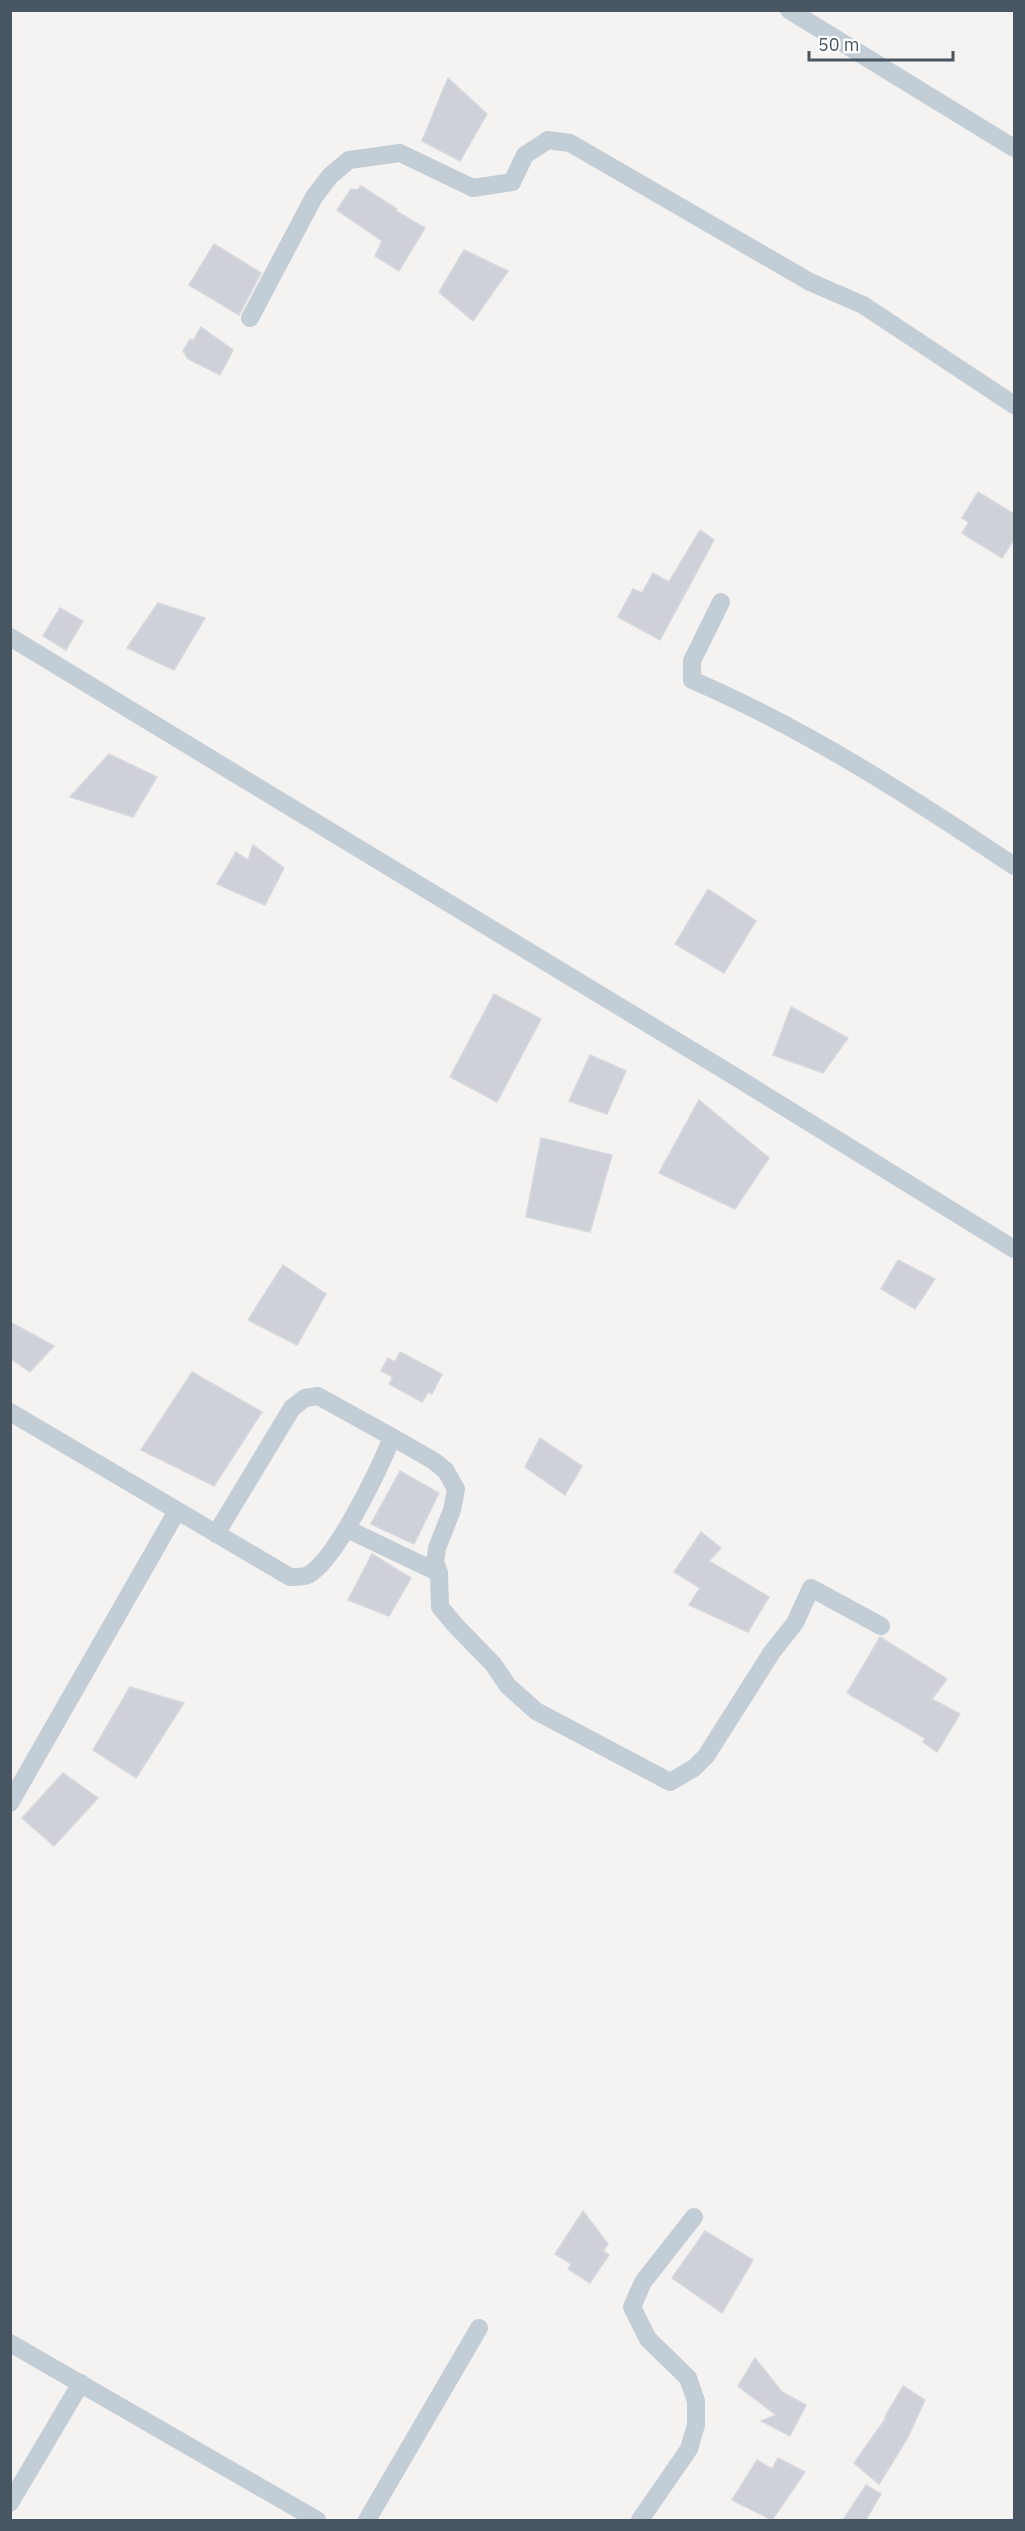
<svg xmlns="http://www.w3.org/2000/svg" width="1025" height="2531" font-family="'IBM Plex Sans',sans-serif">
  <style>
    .building { fill: #ced1d8; stroke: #d6d8de; stroke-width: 1.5 }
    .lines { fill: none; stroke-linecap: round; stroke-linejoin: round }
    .street { stroke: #c2cdd5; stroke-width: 18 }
  </style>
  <rect width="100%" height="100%" fill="#f5f2f2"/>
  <path class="building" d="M448,78L487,114L460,161L422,141Z
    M361,186L397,209L396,211L425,228L399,271L375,256L382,241L337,210L351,189L357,190Z
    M214,244L261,273L239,315L189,285Z
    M464,250L508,271L473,321L439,292Z
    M201,327L233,350L220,375L188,359L183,351L190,339L193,341Z
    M978,492L1014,514V539L1002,558L962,533L969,522L962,518Z
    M700,530L714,540L660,640L618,617L633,589L642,593L653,573L669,582Z
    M158,603L205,618L174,670L127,648Z
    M60,608L83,621L66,650L43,636Z
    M109,754L157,777L133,817L70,797Z
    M253,845L284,868L265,905L217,884L236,852L248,860Z
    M708,889L756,921L724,973L675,944Z
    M494,994L541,1019L497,1102L450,1077Z
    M791,1007L848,1038L823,1073L773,1055Z
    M590,1055L626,1071L607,1114L569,1101Z
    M699,1100L769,1158L735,1209L659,1173Z
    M541,1138L612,1155L590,1232L526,1217Z
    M898,1260L935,1279L915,1309L881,1289Z
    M283,1265L326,1294L297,1345L248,1320Z
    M10,1322L54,1346L30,1372L10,1358Z
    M400,1352L442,1374L432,1394L428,1392L422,1402L389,1384L393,1377L381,1371L388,1358L395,1362Z
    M192,1372L262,1412L214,1486L141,1450Z
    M540,1438L582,1466L565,1495L525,1467Z
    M400,1471L439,1493L414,1544L371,1524Z
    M701,1532L721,1548L709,1561L769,1597L748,1632L689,1605L700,1588L674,1572Z
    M372,1554L411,1578L389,1616L348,1600Z
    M880,1637L947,1679L932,1699L960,1714L937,1752L923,1742L925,1738L847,1693Z
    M130,1687L184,1703L136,1778L93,1750Z
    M63,1773L98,1798L54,1846L22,1818Z
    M583,2211L608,2244L603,2251L609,2255L590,2283L568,2269L571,2264L555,2254Z
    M705,2231L753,2260L722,2313L672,2278Z
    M755,2358L782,2392L806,2405L790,2436L761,2421L776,2415L738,2386Z
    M903,2386L925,2400L907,2439L879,2484L854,2463L886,2418L885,2417Z
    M778,2458L805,2472L772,2520L732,2500L757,2460L772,2469Z
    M866,2485L881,2494L866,2520H843Z"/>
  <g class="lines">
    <path class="street" d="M789,10L1014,148
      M250,318L314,197L330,176L349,160L400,153L473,188L512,182L525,155L548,140L570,143L810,282L863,305L1014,405
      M721,602L692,661V680C806,729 911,797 1014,866
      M10,637L739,1079L1014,1249
      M10,1412L290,1577C295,1577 304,1577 308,1575C336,1560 380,1468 392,1437L434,1461L446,1471L456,1489L452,1510L437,1548L435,1562L439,1573L440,1607L456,1626L493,1664L508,1686L536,1711L670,1782L694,1768L706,1756L772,1652L795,1623L811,1588L881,1626
      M347,1529L439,1573
      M216,1534L292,1408L305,1398L318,1396L392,1437
      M10,1803L177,1511
      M10,2343L317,2520
      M10,2503L81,2383
      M367,2520L479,2328
      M640,2520L689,2449L696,2425V2401L688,2378L648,2339L632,2307L643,2282L694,2217"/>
  </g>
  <rect width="1025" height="2531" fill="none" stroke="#475662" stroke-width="24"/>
  <path d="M809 51v9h144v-9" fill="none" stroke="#475662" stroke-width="3"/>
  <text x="818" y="51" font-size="18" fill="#475662" stroke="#ffffff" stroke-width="4.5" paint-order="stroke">50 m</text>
</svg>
